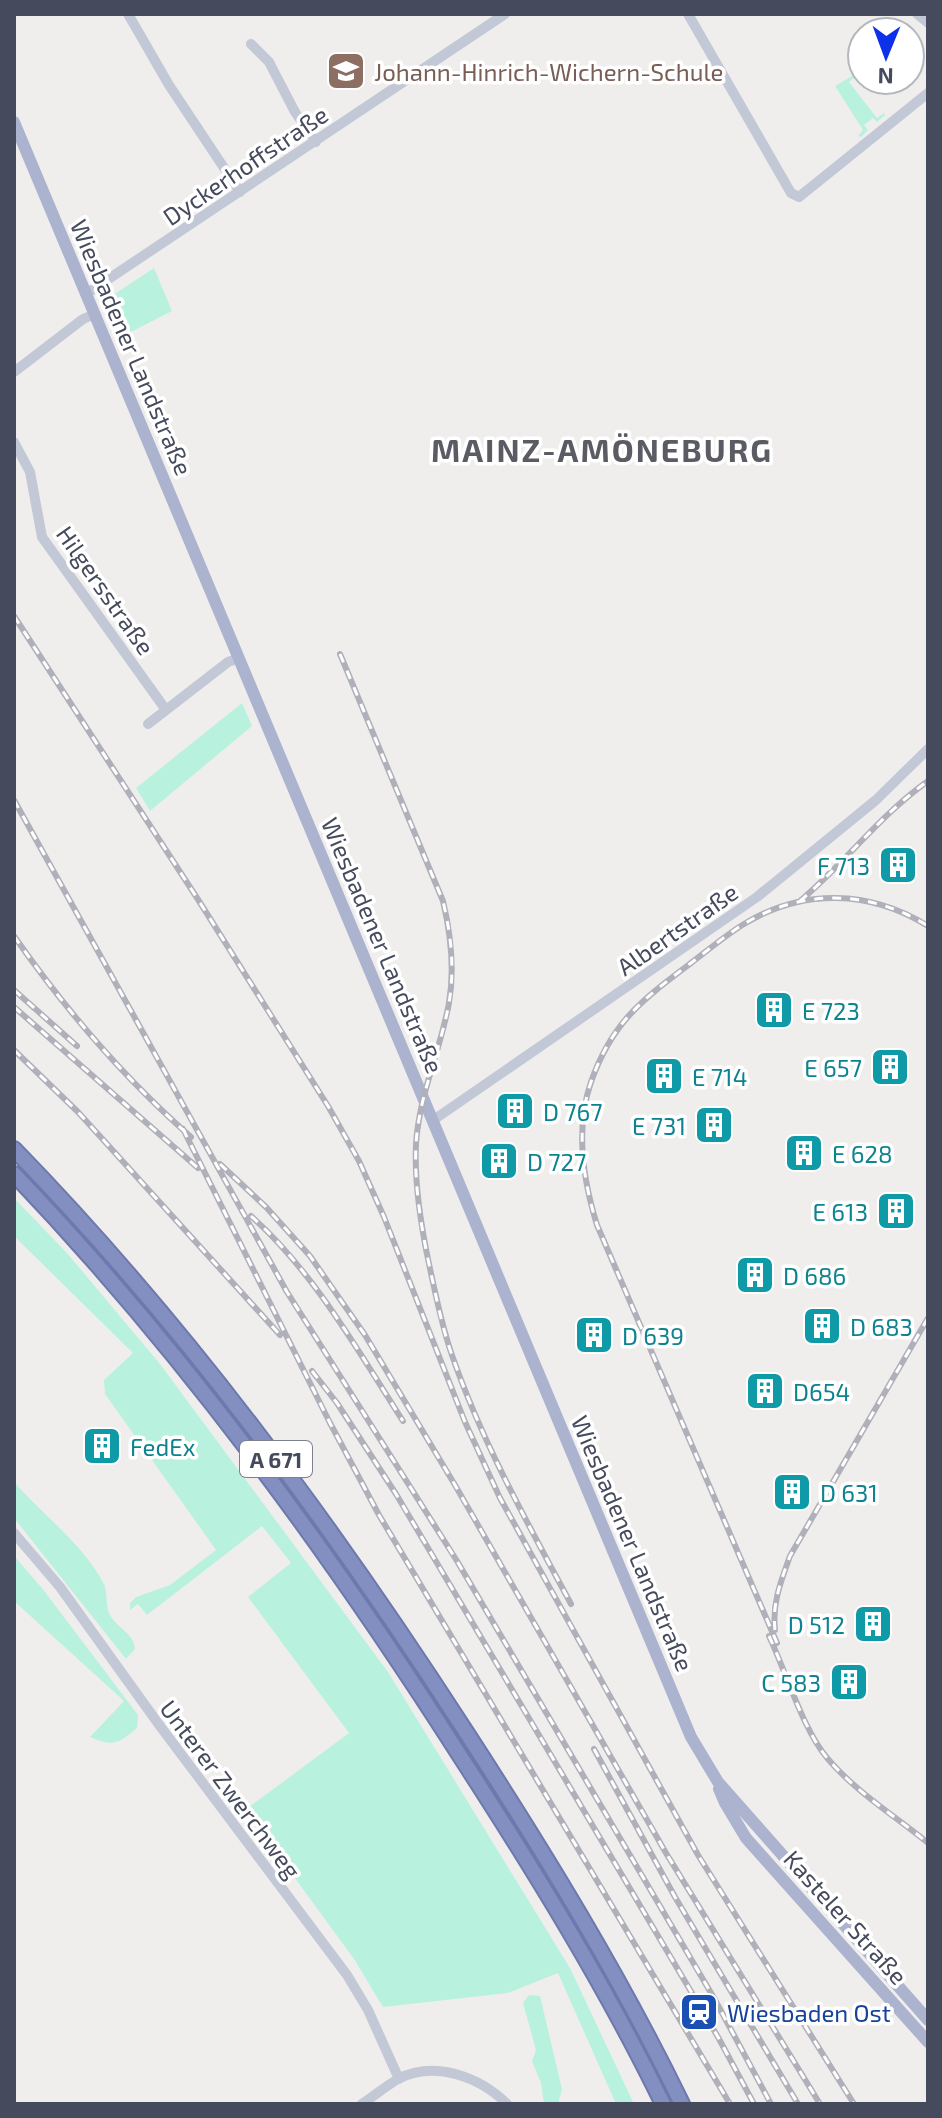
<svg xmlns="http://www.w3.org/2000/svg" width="942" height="2118" font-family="'Exo 2',sans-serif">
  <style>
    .green { fill: #b8f2de }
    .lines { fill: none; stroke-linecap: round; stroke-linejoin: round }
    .highway-casing { stroke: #6d79ac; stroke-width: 18 }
    .minor { stroke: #c3c8d6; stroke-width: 10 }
    .major { stroke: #abb3cf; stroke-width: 12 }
    .highway { stroke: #828fc0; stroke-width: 14 }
    .rail-casing { stroke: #afb0b9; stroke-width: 6 }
    .rail { stroke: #fff; stroke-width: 3; stroke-dasharray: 9; stroke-linecap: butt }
    .labels { text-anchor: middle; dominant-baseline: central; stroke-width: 7; stroke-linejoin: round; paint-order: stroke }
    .shield { fill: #fff; stroke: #7d808d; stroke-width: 2 }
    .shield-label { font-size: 22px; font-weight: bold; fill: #454a5c }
    .education-label { font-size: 24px; fill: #785e54; stroke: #fff; text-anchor: start }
    .street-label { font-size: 24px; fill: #454a5c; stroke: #fff }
    .culture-label { font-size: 24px; fill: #0d838f; stroke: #fff; text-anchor: start }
    .transit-label { font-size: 24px; fill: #164399; stroke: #fff; text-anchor: start }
    .district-label { font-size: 32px; font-weight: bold; letter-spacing: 2px; fill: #5a5b63; stroke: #fff }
  </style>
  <rect width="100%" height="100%" fill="#f0eeed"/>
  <path class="green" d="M854,75L856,76L849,82L877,118L884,113L885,115L877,122L873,118L864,125L868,130L861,137L858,136L863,130L835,86Z
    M154,268L172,311L121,337L104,301Z
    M242,703L252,726L150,811L136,788Z
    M14,1198L67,1253L160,1364L388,1672L570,1968L634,2104H616L558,1973L508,1993L383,2007L354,1959L245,1810L349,1733L248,1597L291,1563L262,1526L147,1615L138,1604L130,1610V1603L136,1597L170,1585L216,1550L105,1394L104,1380L133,1353L14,1236Z
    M14,1482C43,1515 84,1545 104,1584C108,1593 105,1606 110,1615C117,1628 134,1633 135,1649L126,1659L14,1518Z
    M14,1556L42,1588L138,1715L137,1728C118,1744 113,1747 90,1737L124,1701L14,1601Z
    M529,1995L540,1996L562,2089L558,2104H544L541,2083L532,2061L536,2050L523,2003Z"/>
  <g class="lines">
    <g class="highway-casing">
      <path id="highway" d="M14,1149C186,1326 333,1526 466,1732C544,1852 620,1976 682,2104
        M14,1174C184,1352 330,1552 462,1759C534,1870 605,1985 663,2104"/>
    </g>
    <path class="minor" d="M128,14L169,85L240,192
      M688,14L791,193L799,197L928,93
      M917,14L928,23
      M251,44L269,62L295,112L316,142
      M86,294L505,14
      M14,372L83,319L95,314
      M14,442L30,472L42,537L166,710
      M148,724L228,662L239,658
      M432,1121L757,897L876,800L928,749
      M14,1533L60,1587L160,1726L347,1975L368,2010L399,2079
      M362,2104C374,2096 386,2086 398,2079C435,2060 480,2077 507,2104"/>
    <path class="major" d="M14,122L691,1737L718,1782L928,2020
      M719,1789L725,1803L746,1838L928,2042"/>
    <use href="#highway" class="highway"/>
    <g class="rail-casing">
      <path id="rail" d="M14,616L199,901L328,1106L359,1161L384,1217L465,1422L500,1498L698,1855L854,2104
        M340,654L443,901C451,935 455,968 449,1003C440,1052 419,1095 416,1144C414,1184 421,1226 429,1264C436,1296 442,1328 453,1358C483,1444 528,1524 571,1604
        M14,800L287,1292L457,1561L714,1998L771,2104
        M800,901C845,863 880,815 928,781
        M14,936C65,1009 124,1078 191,1137
        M14,990L77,1046
        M14,1007L198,1168
        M14,1050L78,1112L280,1335
        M183,1129L330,1423L379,1515L730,2104
        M220,1164L266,1207L310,1256L365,1335L455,1485L666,1853L820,2104
        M251,1216C314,1272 358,1351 403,1421
        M312,1371L337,1403L396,1494L718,2037L754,2104
        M775,1630C772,1603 781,1581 790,1556L928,1318
        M769,1636C786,1672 803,1730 828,1759C856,1792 895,1816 928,1843
        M777,1643L597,1225C583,1180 575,1128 591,1082C612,1022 642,1000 691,963C708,950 726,935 744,924C803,888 870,890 928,926
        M594,1749L675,1897L798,2104"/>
    </g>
    <use href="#rail" class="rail"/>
  </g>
  <defs>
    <g id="school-square" transform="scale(2)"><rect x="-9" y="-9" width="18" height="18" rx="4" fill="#8d6e63" stroke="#fff"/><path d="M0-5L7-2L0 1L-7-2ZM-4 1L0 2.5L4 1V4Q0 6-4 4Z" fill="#fff"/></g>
    <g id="building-square" transform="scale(2)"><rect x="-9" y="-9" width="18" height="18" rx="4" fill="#0f9aa8" stroke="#fff"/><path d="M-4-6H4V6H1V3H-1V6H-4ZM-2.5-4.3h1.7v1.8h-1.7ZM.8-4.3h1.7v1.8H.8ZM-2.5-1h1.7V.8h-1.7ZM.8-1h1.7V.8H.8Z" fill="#fff"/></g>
    <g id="station-square" transform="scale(2)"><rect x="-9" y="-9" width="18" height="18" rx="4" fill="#1a4fb4" stroke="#fff"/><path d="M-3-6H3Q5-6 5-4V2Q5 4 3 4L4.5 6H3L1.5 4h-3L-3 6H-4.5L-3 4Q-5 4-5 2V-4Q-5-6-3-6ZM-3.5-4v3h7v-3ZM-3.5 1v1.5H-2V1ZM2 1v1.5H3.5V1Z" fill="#fff"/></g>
  </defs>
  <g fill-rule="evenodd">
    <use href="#school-square" x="346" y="71"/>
    <use href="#building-square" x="898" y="865"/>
    <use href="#building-square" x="774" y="1010"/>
    <use href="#building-square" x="890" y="1067"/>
    <use href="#building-square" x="664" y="1076"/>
    <use href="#building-square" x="515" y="1111"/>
    <use href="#building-square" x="714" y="1125"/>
    <use href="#building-square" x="804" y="1153"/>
    <use href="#building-square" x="499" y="1161"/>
    <use href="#building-square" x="896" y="1211"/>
    <use href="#building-square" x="755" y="1275"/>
    <use href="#building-square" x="822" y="1326"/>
    <use href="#building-square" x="594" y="1335"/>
    <use href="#building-square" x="765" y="1391"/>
    <use href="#building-square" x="102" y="1446"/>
    <use href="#building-square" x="792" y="1492"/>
    <use href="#building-square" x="873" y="1624"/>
    <use href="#building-square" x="849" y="1682"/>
    <use href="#station-square" x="699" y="2012"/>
  </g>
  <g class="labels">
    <rect class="shield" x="240" y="1441" width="72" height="36" rx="6"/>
    <g class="shield-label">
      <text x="276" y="1459">A 671</text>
    </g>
    <g class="education-label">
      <text x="374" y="71">Johann-Hinrich-Wichern-Schule</text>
    </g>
    <g class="street-label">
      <text transform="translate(245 165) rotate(-34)">Dyckerhoffstraße</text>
      <text transform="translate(132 347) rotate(67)">Wiesbadener Landstraße</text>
      <text transform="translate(106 590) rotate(55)">Hilgersstraße</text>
      <text transform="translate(677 929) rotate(-35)">Albertstraße</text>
      <text transform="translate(383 945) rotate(67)">Wiesbadener Landstraße</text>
      <text transform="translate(633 1543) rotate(67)">Wiesbadener Landstraße</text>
      <text transform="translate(231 1789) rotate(53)">Unterer Zwerchweg</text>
      <text transform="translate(846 1917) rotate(48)">Kasteler Straße</text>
    </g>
    <g class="culture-label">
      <text x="870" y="865" text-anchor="end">F 713</text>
      <text x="802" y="1010">E 723</text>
      <text x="862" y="1067" text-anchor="end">E 657</text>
      <text x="692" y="1076">E 714</text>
      <text x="543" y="1111">D 767</text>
      <text x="686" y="1125" text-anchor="end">E 731</text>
      <text x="832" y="1153">E 628</text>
      <text x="527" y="1161">D 727</text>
      <text x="868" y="1211" text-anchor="end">E 613</text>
      <text x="783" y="1275">D 686</text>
      <text x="850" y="1326">D 683</text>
      <text x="622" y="1335">D 639</text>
      <text x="793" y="1391">D654</text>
      <text x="130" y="1446">FedEx</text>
      <text x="820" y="1492">D 631</text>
      <text x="845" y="1624" text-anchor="end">D 512</text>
      <text x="821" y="1682" text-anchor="end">C 583</text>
    </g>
    <g class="transit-label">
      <text x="727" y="2012">Wiesbaden Ost</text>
    </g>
    <g class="district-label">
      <text x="602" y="449">MAINZ-AMÖNEBURG</text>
    </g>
  </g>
  <rect width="942" height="2118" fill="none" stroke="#454a5c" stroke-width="32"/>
  <g transform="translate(886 56) rotate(181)"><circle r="38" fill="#ffffff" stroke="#b5b7be" stroke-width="2"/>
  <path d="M0-6L14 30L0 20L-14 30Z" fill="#0d30eb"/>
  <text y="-12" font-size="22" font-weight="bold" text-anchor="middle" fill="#454a5c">N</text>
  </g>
</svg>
